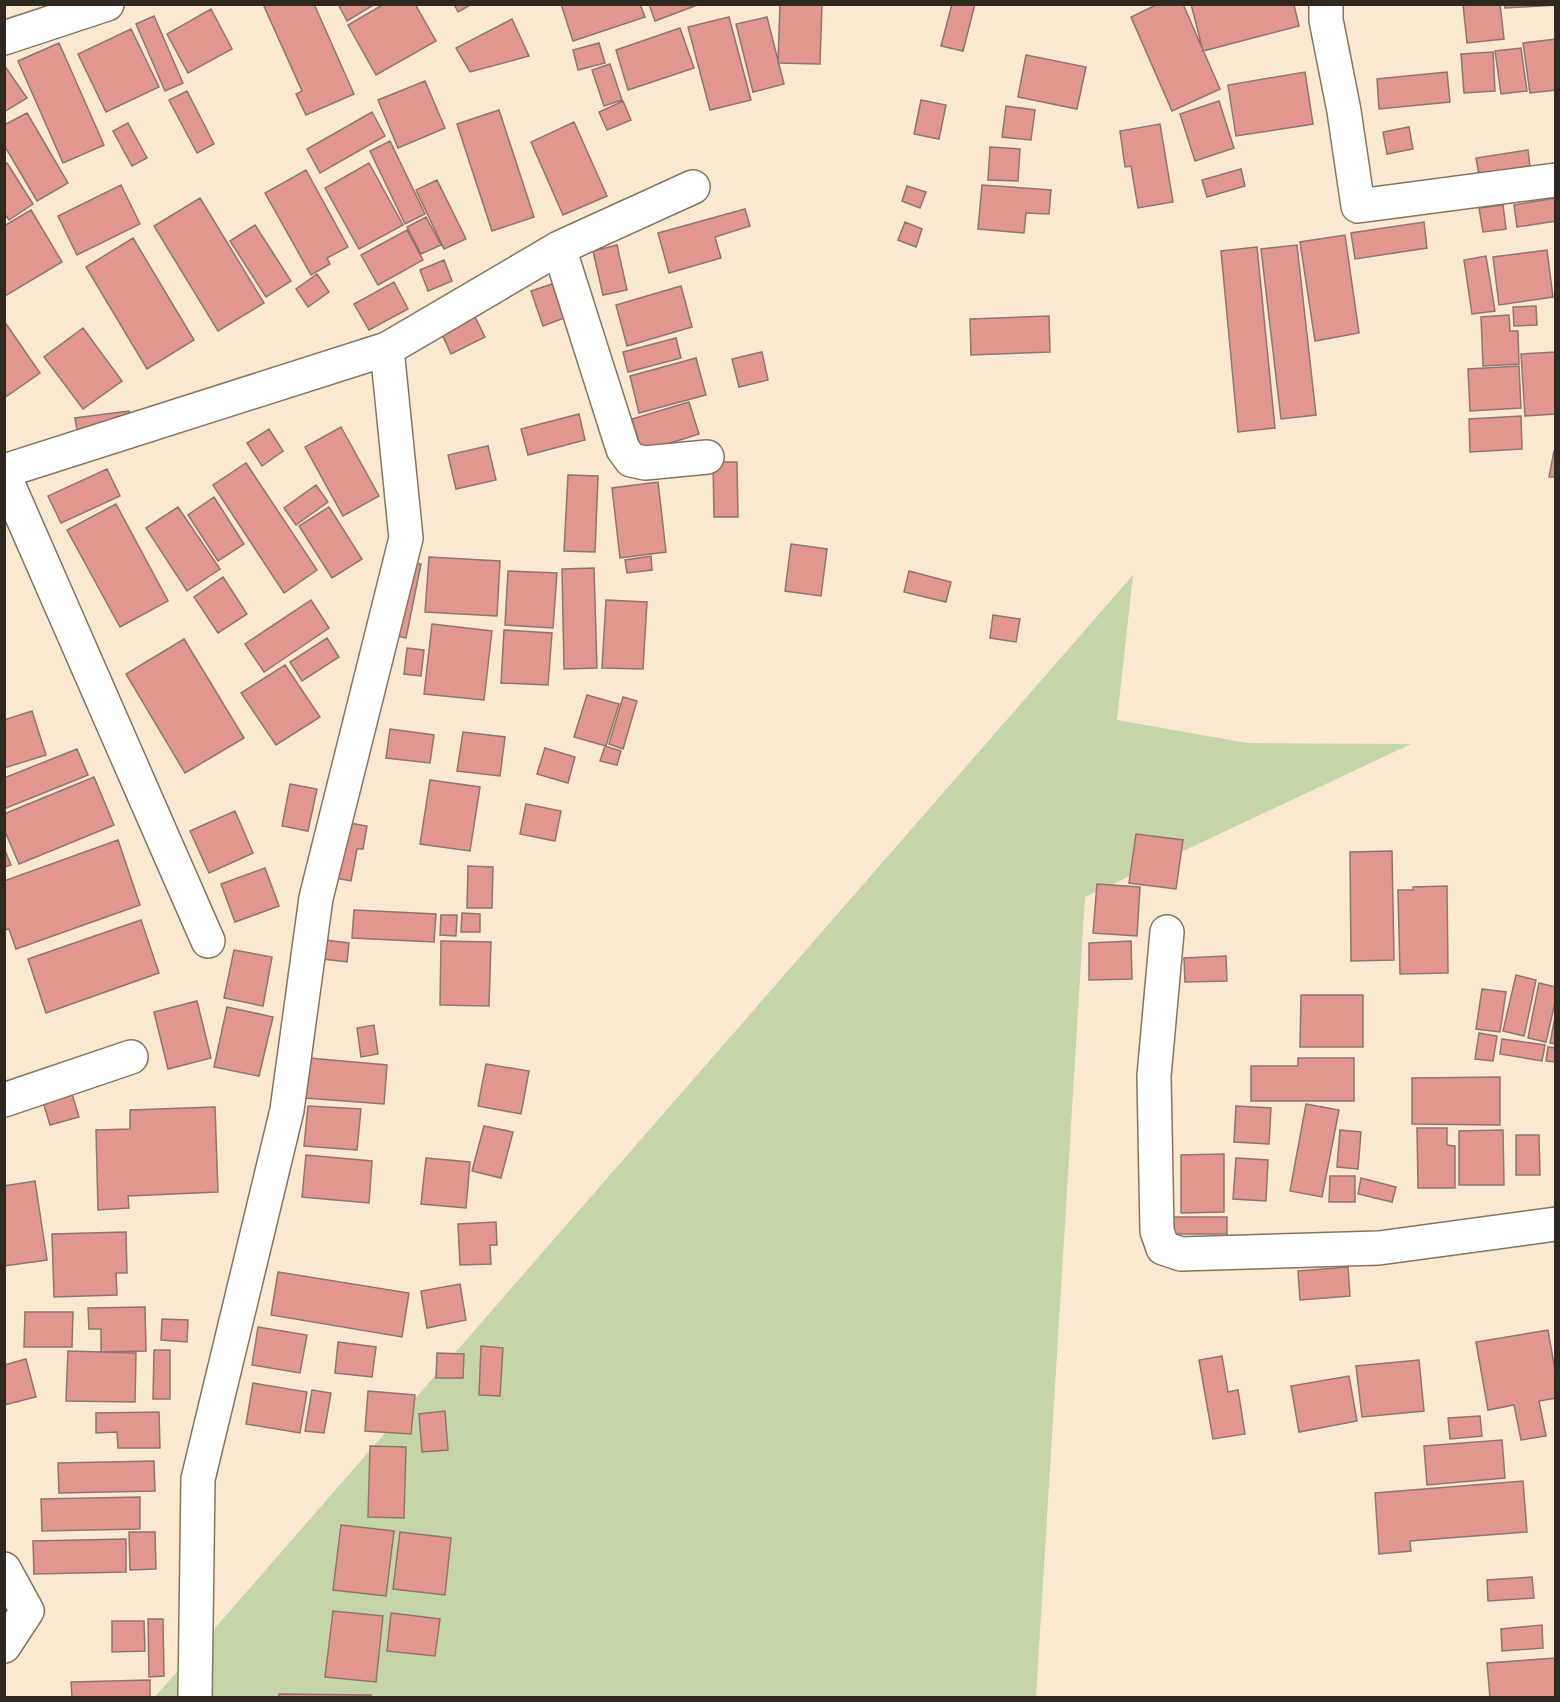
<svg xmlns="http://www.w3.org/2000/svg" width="1560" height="1702" font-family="Quicksand,sans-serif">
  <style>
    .green { fill: #c5d5a9 }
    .building { fill: #e19690; stroke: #907471; stroke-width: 1.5 }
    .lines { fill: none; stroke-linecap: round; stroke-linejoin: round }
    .minor-casing { stroke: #857460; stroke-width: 36 }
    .minor { stroke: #fff; stroke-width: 33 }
  </style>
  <rect width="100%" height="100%" fill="#fae8d1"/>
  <path class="green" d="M1133,575L1117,720L1247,743L1411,744L1085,897L1036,1697L154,1698Z"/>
  <path class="building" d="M263,4H314L354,94L306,115L296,94L302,91Z
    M338,4H375L347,21Z
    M384,4H415L436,41L376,75L348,25Z
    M454,4H472L458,12Z
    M561,4H640L645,17L573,41Z
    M649,4H700L655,21Z
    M780,4H822L820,64L778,63Z
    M952,4H975L963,51L941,46Z
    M1158,4H1183L1220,89L1172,111L1131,17Z
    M1191,4H1297L1294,5L1299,26L1203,51Z
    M1463,4H1500L1504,39L1467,43Z
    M1504,4H1556V5L1505,8Z
    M211,9L232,49L188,73L167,34Z
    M154,16L183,83L165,91L136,24Z
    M729,17L751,100L710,110L688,27Z
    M767,17L784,84L753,92L736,24Z
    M512,19L529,56L470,72L456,48Z
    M680,28L694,68L628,90L616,50Z
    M131,29L159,87L106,112L78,54Z
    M1556,39V90L1530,93L1523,43Z
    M59,43L104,145L63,163L18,61Z
    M599,43L605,63L578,70L573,50Z
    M1521,48L1527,91L1501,94L1495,51Z
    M1493,52L1495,91L1464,93L1461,54Z
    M1026,55L1086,67L1077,109L1018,97Z
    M610,64L622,100L604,106L592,70Z
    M4,65L27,98L4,112Z
    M1305,72L1313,124L1236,136L1228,85Z
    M1447,72L1450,102L1379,109L1377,79Z
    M425,81L445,128L398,148L378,100Z
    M187,91L214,144L197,153L169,100Z
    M921,100L946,105L939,139L914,134Z
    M623,101L631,120L607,130L599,112Z
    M1219,101L1234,148L1195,161L1180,114Z
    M1006,106L1035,110L1031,140L1002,137Z
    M499,110L534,217L492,231L457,124Z
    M372,112L385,136L320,173L307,149Z
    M27,113L68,183L37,201L4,145V125Z
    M574,122L607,196L563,215L531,142Z
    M128,123L147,158L132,166L113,131Z
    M1160,124L1173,202L1138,208L1131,166L1125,167L1120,131Z
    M1409,127L1413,149L1387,154L1383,132Z
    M390,141L425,214L405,224L370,151Z
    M990,147L1020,149L1018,181L988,180Z
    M1528,150L1530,167L1479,175L1476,158Z
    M7,163L33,204L9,220L4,213V165Z
    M369,163L403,225L359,249L325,188Z
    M1241,169L1245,186L1207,197L1202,180Z
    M306,170L348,247L327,258L330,264L311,275L265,193Z
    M437,180L466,239L444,249L416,190Z
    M121,185L140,224L77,255L58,216Z
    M982,185L1051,190L1049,214L1026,213L1024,233L978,229Z
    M907,186L926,192L920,208L902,201Z
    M200,198L264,303L218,331L154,226Z
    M1556,198V221L1517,227L1514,205Z
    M1503,205L1506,229L1483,232L1479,208Z
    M745,209L750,226L715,237L721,258L669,273L658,233Z
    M31,210L62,262L5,296L4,226Z
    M426,217L441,245L421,254L407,227Z
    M905,222L922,229L916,247L898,240Z
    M1424,222L1427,248L1355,259L1351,233Z
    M255,225L291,281L266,297L230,241Z
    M407,230L423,260L378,285L361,255Z
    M1345,235L1359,333L1315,341L1300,242Z
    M133,238L194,340L147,369L86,267Z
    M617,245L627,290L603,295L593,251Z
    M1297,245L1316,415L1281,419L1261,249Z
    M1257,247L1275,428L1238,432L1221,251Z
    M1547,250L1553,297L1499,305L1493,257Z
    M1486,256L1495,311L1472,314L1464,260Z
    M444,260L452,281L428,291L420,270Z
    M317,274L329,292L308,307L296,289Z
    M394,282L408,309L369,330L354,304Z
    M552,284L564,318L543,326L531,291Z
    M681,286L692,327L627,346L616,305Z
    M1536,306L1537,325L1514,326L1513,307Z
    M474,315L485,337L451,354L441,332Z
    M1509,315L1510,331H1518L1519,364L1483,366L1481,317Z
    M1049,316L1050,352L971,355L970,319Z
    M4,321L40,373L4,398Z
    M83,328L122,381L83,409L44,357Z
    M676,338L681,358L628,372L623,352Z
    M762,352L768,380L739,387L732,359Z
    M1556,352V414L1525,416L1521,354Z
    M696,358L706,395L639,413L630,376Z
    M1519,366L1521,408L1470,411L1468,369Z
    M689,402L699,434L642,452L632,419Z
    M129,411L131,429L78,436L75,418Z
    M579,414L585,440L528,455L521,429Z
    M1521,416L1522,449L1470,452L1469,419Z
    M341,427L379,496L343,516L305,447Z
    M269,429L283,451L262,466L247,443Z
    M488,446L496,480L456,489L448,455Z
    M1554,451H1556V477H1549Z
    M713,462H737L738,517H714Z
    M246,463L317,570L284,593L213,485Z
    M107,469L120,496L61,523L48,496Z
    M568,475L598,476L595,552L564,551Z
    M658,482L666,552L620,558L612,488Z
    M316,485L328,502L296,525L284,508Z
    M214,497L244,544L218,561L188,515Z
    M116,504L168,601L120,627L67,530Z
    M178,507L220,569L187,591L146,528Z
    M329,507L362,559L332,578L299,526Z
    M791,544L827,549L821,596L785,591Z
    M651,556L652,570L627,573L625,560Z
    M429,557L500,561L497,616L425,612Z
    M404,561L421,564L406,638L389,634Z
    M594,568L597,668L564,669L562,569Z
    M508,571L557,573L553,628L505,625Z
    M909,571L951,582L946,602L904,592Z
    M223,577L247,614L218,633L194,597Z
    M311,600L329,628L264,672L245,644Z
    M606,600L647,602L643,669L602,668Z
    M993,615L1020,619L1016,642L990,638Z
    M432,624L492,631L484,700L424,694Z
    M504,630L552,633L548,685L501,683Z
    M327,638L339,657L302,681L290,662Z
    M184,639L244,738L185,773L126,674Z
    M407,648L424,650L421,676L404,674Z
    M285,665L320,717L276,745L241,693Z
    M587,695L619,704L606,746L574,737Z
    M623,697L637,701L623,749L609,744Z
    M32,711L46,755L4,768V720Z
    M390,729L434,735L430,763L386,758Z
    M463,732L505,737L500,776L457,771Z
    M605,746L621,751L617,765L600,761Z
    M545,748L575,757L568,783L537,774Z
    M77,749L88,775L4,809V778Z
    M94,777L114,825L19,864L4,829V814Z
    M430,780L480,787L470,851L420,844Z
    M290,784L317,789L308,831L282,826Z
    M526,804L561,811L555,841L520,834Z
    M235,811L253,853L209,873L190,831Z
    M339,821L367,826L363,849H357L351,881L329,877Z
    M1136,834L1183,840L1176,889L1129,883Z
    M118,840L140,905L16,949L9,929L4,930V881Z
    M4,848L11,865L4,867Z
    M1392,851L1394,960L1351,961L1350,852Z
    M468,866L493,867L492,908H467Z
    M265,868L279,906L235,922L221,884Z
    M1097,884L1140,887L1137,936L1093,933Z
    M1447,886L1448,973L1400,974L1398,890H1413V887Z
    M354,910L436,914L434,942L352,938Z
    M462,913L480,914V932H461Z
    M441,915H457L456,936L440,935Z
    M141,920L159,973L46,1013L28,959Z
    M325,940L349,943L347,962L323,959Z
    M441,941L491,942L489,1006L440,1005Z
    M1131,941L1132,979L1089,980V943Z
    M234,950L272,957L263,1006L224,998Z
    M1226,956L1227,981L1185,982L1184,958Z
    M1516,975L1536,980L1524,1036L1503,1031Z
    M1539,983L1556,987V998L1546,1042L1528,1038Z
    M1482,989L1506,992L1500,1032L1476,1029Z
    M1301,995H1363V1047H1300Z
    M197,1001L211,1058L168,1069L154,1012Z
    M227,1007L273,1017L259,1076L214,1067Z
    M1556,1012V1044L1550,1043Z
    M374,1025L378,1054L361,1057L357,1028Z
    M1479,1033L1497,1036L1493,1061L1475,1059Z
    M1502,1039L1545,1045L1542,1061L1500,1054Z
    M1548,1047L1556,1048V1062L1546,1061Z
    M309,1058L387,1065L384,1104L305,1098Z
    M1298,1058H1354V1101H1251V1066H1298Z
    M486,1064L529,1071L521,1114L478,1106Z
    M1500,1077V1125L1412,1124V1078Z
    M72,1094L79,1117L50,1125L43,1102Z
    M1306,1104L1339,1110L1322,1197L1290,1191Z
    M308,1106L361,1109L357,1150L304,1146Z
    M1236,1106L1271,1108L1269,1144L1234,1142Z
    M215,1107L218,1192L128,1196L129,1208L98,1210L96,1130L130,1129V1110Z
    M484,1126L513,1132L501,1178L472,1171Z
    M1417,1128H1447V1145L1455,1146V1188H1418Z
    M1340,1130L1361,1132L1358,1169L1337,1167Z
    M1503,1130L1504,1185H1459V1131Z
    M1516,1135H1539L1540,1175H1516Z
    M1224,1154V1212L1181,1213V1155Z
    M306,1155L372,1161L369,1203L302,1197Z
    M426,1158L470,1162L466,1208L421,1204Z
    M1236,1158L1268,1160L1266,1201L1233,1199Z
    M1330,1176H1355V1202H1329Z
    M1361,1178L1396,1187L1392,1202L1358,1194Z
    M35,1181L47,1260L4,1266V1186Z
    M1166,1217H1227V1234H1166Z
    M496,1222L497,1245H490L491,1264L460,1265L458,1224Z
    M126,1232L127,1273H116L117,1295L54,1297L52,1234Z
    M1348,1267L1350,1296L1300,1300L1298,1271Z
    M278,1272L409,1293L402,1337L271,1315Z
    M460,1284L466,1320L427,1328L421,1291Z
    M145,1307L146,1351L101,1352V1329H89L88,1308Z
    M25,1312H73L72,1347H24Z
    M162,1319L188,1320L187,1342L161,1340Z
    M258,1327L307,1335L300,1373L252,1365Z
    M1548,1330L1556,1376V1398L1539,1401L1546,1436L1521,1440L1514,1405L1488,1410L1476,1342Z
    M338,1342L376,1347L372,1377L335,1373Z
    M481,1346L503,1348L500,1396L479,1395Z
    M154,1350H170V1399H153Z
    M68,1351L136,1353L135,1402L66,1401Z
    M437,1353L464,1354L463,1378H436Z
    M1222,1356L1228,1392L1238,1390L1245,1434L1213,1439L1199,1360Z
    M26,1359L36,1397L4,1405V1365Z
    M1419,1360L1424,1411L1362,1417L1356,1366Z
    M1349,1376L1357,1421L1299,1432L1291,1386Z
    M253,1383L307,1392L300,1433L246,1424Z
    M312,1390L331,1393L324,1433L305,1431Z
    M368,1391L415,1395L411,1434L365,1431Z
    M445,1411L448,1450L422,1452L419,1414Z
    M159,1412L160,1448H118L117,1432L96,1433V1413Z
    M1480,1416L1482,1436L1450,1439L1448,1418Z
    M1502,1440L1505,1478L1427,1485L1424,1446Z
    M370,1446L406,1447L404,1518L368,1517Z
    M154,1461L155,1491L59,1493L58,1463Z
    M1523,1481L1527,1532L1410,1541L1411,1551L1379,1554L1375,1493Z
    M140,1497V1529L42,1531L41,1499Z
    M341,1525L394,1531L386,1596L333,1590Z
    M129,1532H155L156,1569L130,1570Z
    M400,1532L451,1538L445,1595L393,1589Z
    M126,1539V1572L34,1574L33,1541Z
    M1532,1577L1534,1598L1488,1601L1487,1580Z
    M333,1611L383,1616L376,1682L325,1677Z
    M391,1613L440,1619L435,1656L387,1651Z
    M148,1619H163L164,1676L149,1677Z
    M112,1621H144L145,1651L112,1652Z
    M1542,1625L1543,1648L1502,1651L1501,1629Z
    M1556,1658V1698H1490L1487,1663Z
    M150,1680V1698H72L71,1682Z
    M279,1694L371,1695V1698H279Z"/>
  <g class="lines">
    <g class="minor-casing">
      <path id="minor" d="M1326,4V20L1344,111L1358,206L1556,180
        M4,38L107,4
        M559,248L623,449L631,460L645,463L707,457
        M4,471L387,349L559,248L693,187
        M4,475L208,941
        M1167,932L1154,1076L1157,1231L1163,1248L1181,1254L1379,1248L1556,1224
        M4,1100L131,1057
        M4,1569L27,1611L4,1646
        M195,1698L198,1479L287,1110L316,898L406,538L387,349"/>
    </g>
    <use href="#minor" class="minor"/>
  </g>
  <rect width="1560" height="1702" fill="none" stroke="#2f2820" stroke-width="12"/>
</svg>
